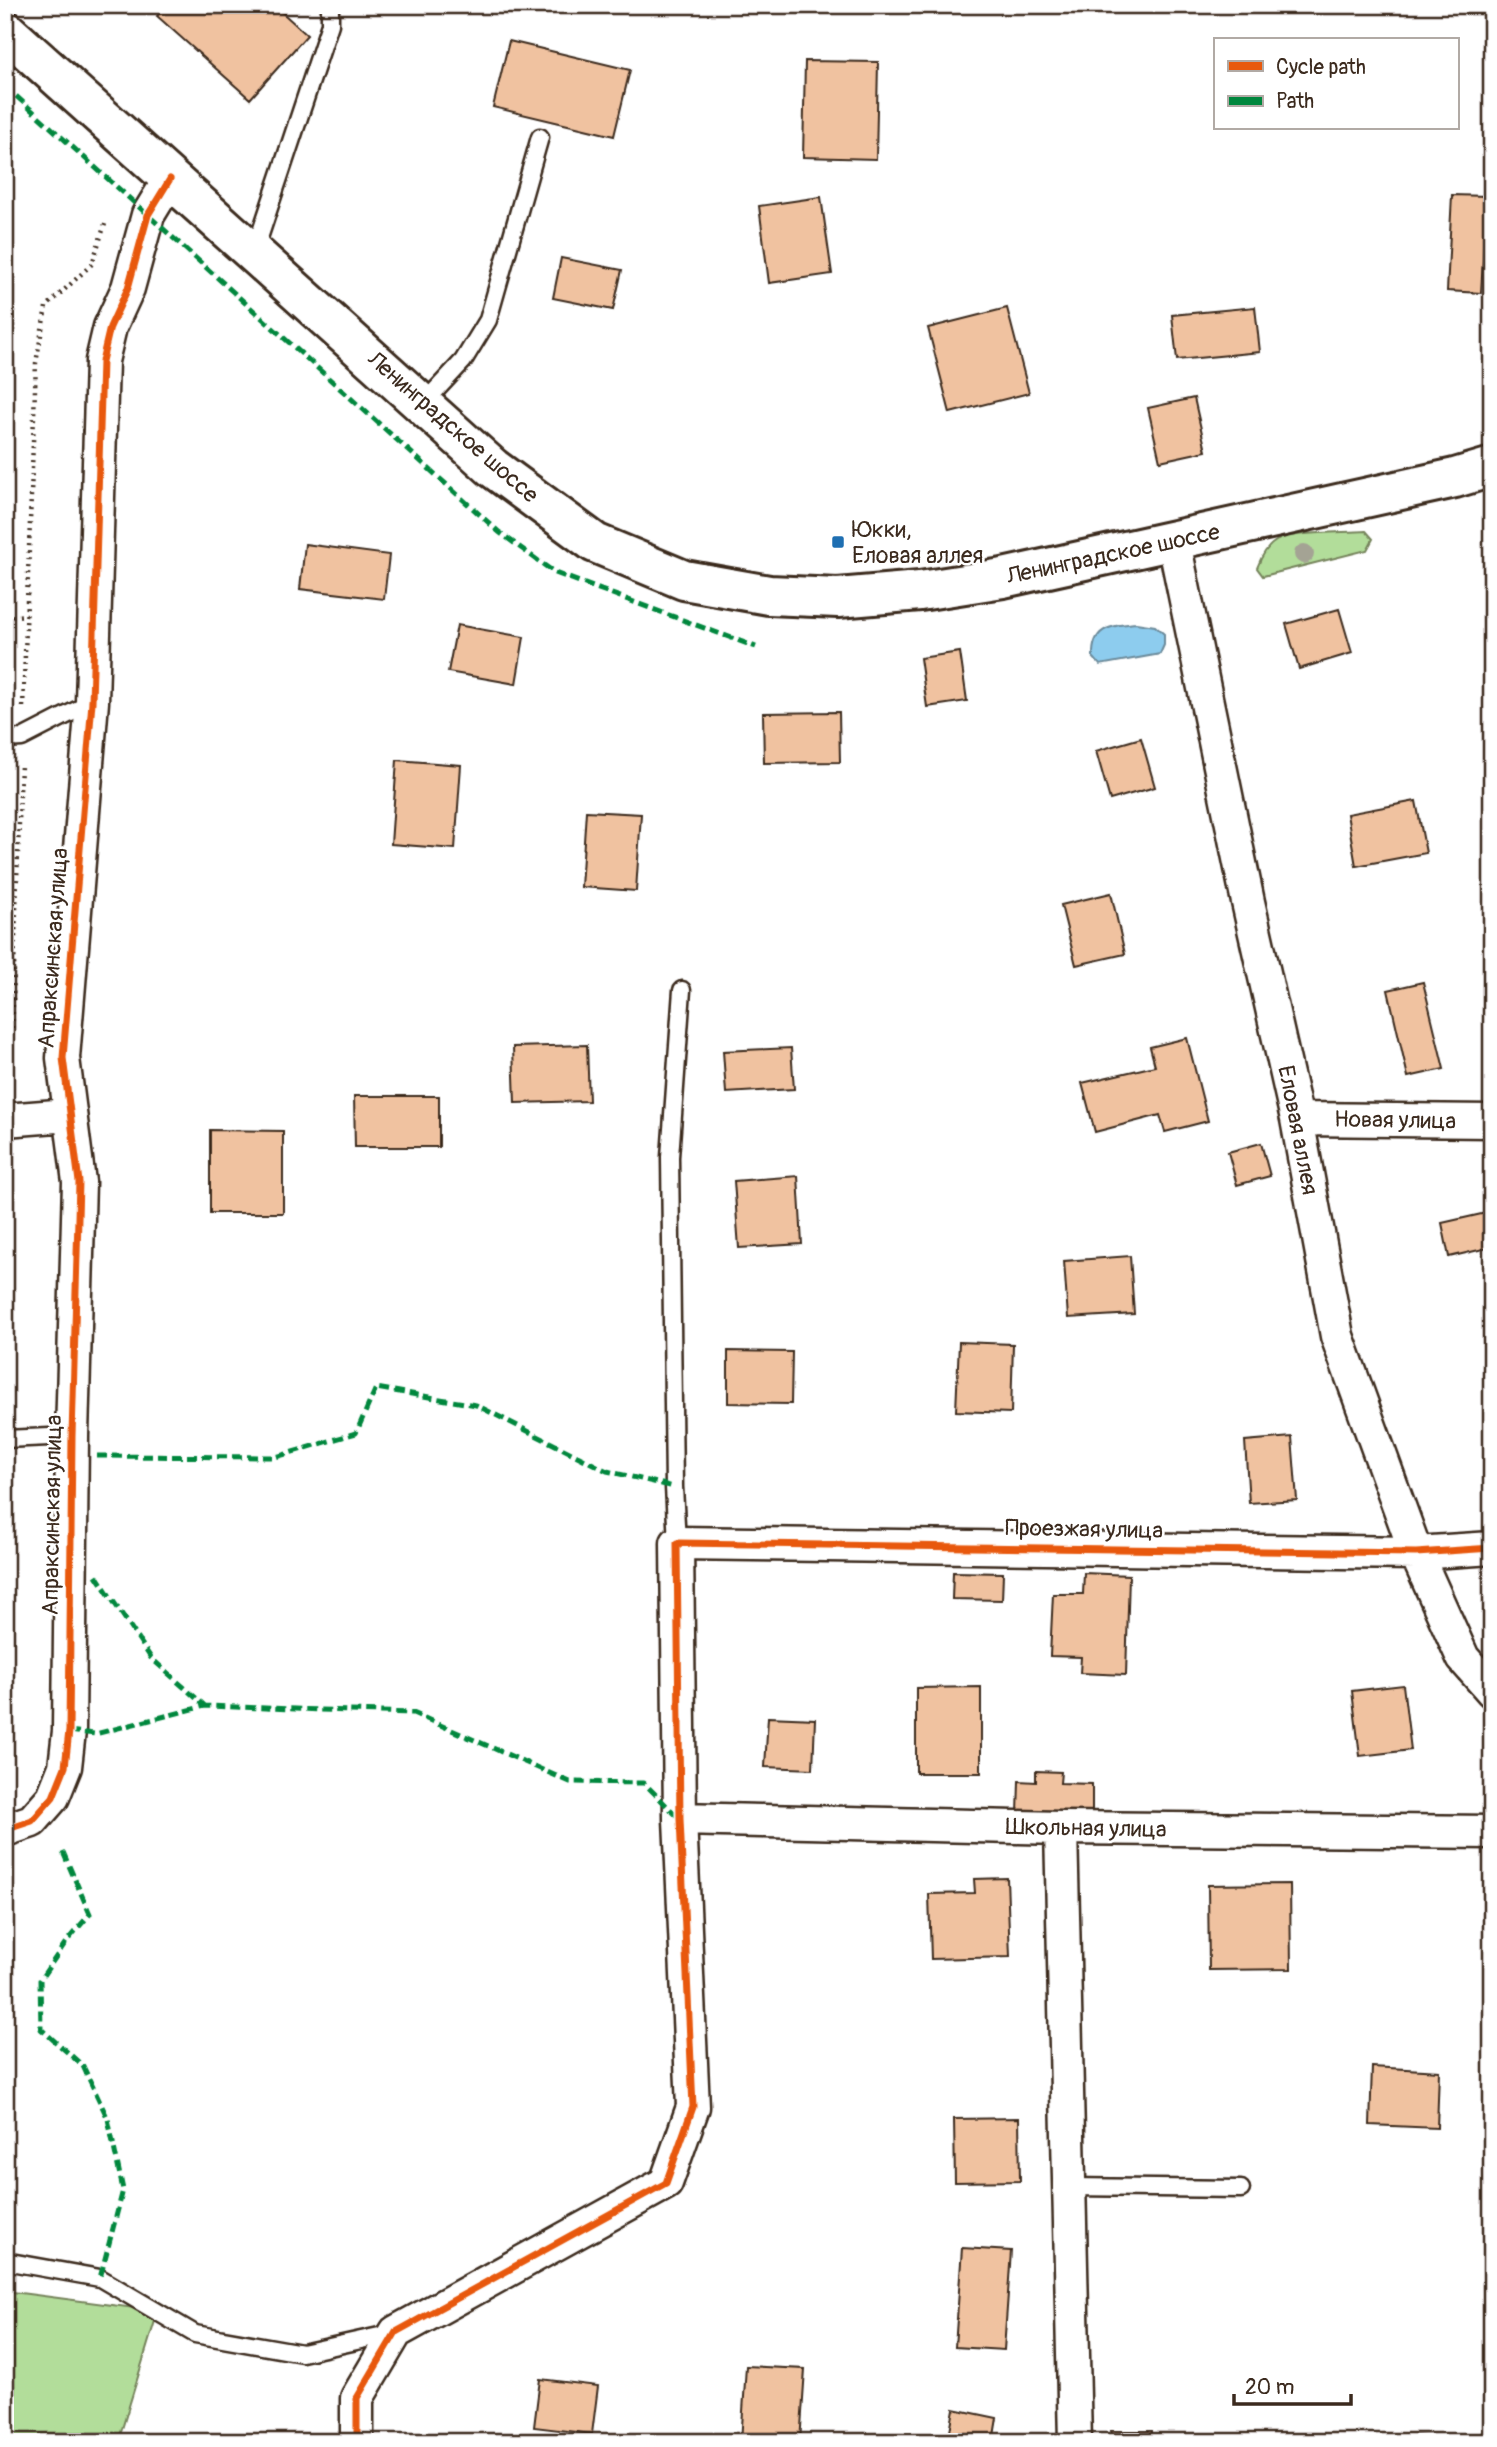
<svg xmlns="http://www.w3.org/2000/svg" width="1497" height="2447" font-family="Pangolin,sans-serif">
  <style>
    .green { fill: #b2dd9a; stroke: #76845c; stroke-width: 2 }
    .water { fill: #8dccee; stroke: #6c8b9b; stroke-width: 2 }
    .building { fill: #f0c2a0; stroke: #3b2a1e; stroke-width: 2 }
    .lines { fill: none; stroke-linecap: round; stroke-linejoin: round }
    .service-casing { stroke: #3b2a1e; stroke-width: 21 }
    .minor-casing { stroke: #3b2a1e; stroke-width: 37 }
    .secondary-casing { stroke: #3b2a1e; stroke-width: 44 }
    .path { stroke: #3b2a1e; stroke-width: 4.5; stroke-dasharray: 2 5; stroke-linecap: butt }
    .service { stroke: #fff; stroke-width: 16 }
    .minor { stroke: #fff; stroke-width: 32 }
    .secondary { stroke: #fff; stroke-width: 38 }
    .quiet { stroke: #00873e; stroke-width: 5; stroke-dasharray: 10 5; stroke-linecap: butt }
    .cycleway-casing { stroke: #fff; stroke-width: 11 }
    .cycleway { stroke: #e8590c; stroke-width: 7 }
    .tree { fill: #a4a394 }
    .poi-dot { fill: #1f6fb2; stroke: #fff; stroke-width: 2.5 }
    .labels { text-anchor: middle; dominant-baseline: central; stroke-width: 5; stroke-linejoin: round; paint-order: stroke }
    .street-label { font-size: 23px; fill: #3b2a1e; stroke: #fff }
    .poi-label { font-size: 23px; fill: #3b2a1e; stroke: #fff; text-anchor: start }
  </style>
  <rect width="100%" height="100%" fill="#fff"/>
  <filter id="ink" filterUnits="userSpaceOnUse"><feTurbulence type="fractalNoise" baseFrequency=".0143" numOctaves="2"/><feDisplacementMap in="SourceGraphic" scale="14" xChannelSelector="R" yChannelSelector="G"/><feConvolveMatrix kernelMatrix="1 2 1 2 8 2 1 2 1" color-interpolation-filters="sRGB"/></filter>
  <g filter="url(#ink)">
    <path class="green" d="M1366,531L1373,539L1367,550L1263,576L1257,568C1261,557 1266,547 1276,541C1292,531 1345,533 1366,531Z
      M5,2291L158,2311L118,2442H5Z"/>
    <path class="water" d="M1136,623L1155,626L1164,634V645L1160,654L1100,665L1093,657C1092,627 1111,626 1136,623Z"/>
    <path class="building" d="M167,5H274L307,35L250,99L157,16Z
      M509,41L630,70L614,136L493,107Z
      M805,61L878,62L876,159L803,157Z
      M1452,195L1487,196L1481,293L1447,291Z
      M821,197L832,274L769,283L759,206Z
      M561,258L622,270L613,310L553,298Z
      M1255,307L1260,352L1177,360L1172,315Z
      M1007,308L1029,393L950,413L928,328Z
      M1194,398L1206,451L1160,461L1148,408Z
      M305,544L389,555L384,599L300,589Z
      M1339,609L1352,653L1299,669L1286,624Z
      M457,625L524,637L516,684L448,672Z
      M960,652L967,701L927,707L920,658Z
      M839,712L840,762L764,763L763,713Z
      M1141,738L1155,787L1110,800L1096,751Z
      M397,760L461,765L455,849L391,844Z
      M1416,801L1426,853L1356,866L1347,814Z
      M586,811L641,814L636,891L581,887Z
      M1111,893L1125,954L1076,965L1061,905Z
      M1423,982L1444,1069L1408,1077L1388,990Z
      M1187,1038L1208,1121L1165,1132L1160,1115L1095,1132L1082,1083L1155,1066L1150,1047Z
      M587,1045L589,1101L515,1103L513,1047Z
      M791,1048L794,1089L726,1093L723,1051Z
      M354,1096H439V1147H355Z
      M210,1130L283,1131V1213H210Z
      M1261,1143L1270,1176L1237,1185L1228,1152Z
      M798,1176L802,1244L739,1248L734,1181Z
      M1486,1213L1492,1247L1449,1257L1442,1223Z
      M1130,1256L1134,1314L1068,1318L1064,1261Z
      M959,1342L1013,1344L1011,1413L956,1411Z
      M728,1351L792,1352L791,1404L728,1403Z
      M1292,1437L1297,1500L1249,1503L1245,1441Z
      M953,1572L1003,1573L1002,1600L952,1599Z
      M1084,1573L1129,1575L1126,1675L1080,1673L1081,1657L1050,1656L1053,1594H1083Z
      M1403,1685L1411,1750L1360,1756L1352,1691Z
      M981,1687V1773H916V1688Z
      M768,1717L815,1719L813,1769L765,1767Z
      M1036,1771L1061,1772L1060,1783L1092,1784V1816L1018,1814L1019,1781L1036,1782Z
      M1007,1878L1010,1957L931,1959L929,1894L975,1893L974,1879Z
      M1290,1884L1291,1969L1209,1970L1208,1885Z
      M1372,2067L1439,2071L1437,2128L1370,2125Z
      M1019,2118L1020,2181L955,2182L954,2119Z
      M962,2248L1011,2251L1004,2350L955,2347Z
      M746,2366L805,2369L800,2442H741Z
      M540,2379L598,2386L592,2434L534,2427Z
      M954,2409L997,2418L993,2442H948Z
      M1111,2431H1152V2442H1111Z
      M1401,2435L1470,2438V2442H1400Z"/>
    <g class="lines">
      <g class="service-casing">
        <path id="service" d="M254,253L330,24V5
          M423,404L463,361L488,320L540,137
          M5,739L22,738L92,702
          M5,1439L72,1436
          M677,1543L674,1487L670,1157L682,990
          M1069,2187L1241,2189
          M5,2261L100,2278L195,2334L302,2353L393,2333"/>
      </g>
      <g class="minor-casing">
        <path id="minor" d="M1174,542L1248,902L1297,1119L1337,1336L1416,1553L1463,1658L1492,1691
          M1297,1119L1492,1121
          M5,1120L69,1115
          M680,1819L1061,1828L1492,1832
          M1061,1828L1075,2442
          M5,1830L32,1821L53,1797L65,1767L69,1731L72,1436L79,1182L63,1058L92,702L102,361L110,327L128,288L148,215L170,179
          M357,2442V2398L396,2332L666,2183L693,2107L680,1819L677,1543L1416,1553L1492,1548"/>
      </g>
      <g class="secondary-casing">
        <path id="secondary" d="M5,30L493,468L595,543L684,580L769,595L838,598L920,591L1003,578L1455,478L1492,467"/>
      </g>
      <path class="path" d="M5,617L27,615
        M23,707L36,363L46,307L92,264L106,221
        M10,1084L21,764
        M5,1174H7"/>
      <use href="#service" class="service"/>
      <use href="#minor" class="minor"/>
      <use href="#secondary" class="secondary"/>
      <path class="quiet" d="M5,86L499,532L555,573L756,647
        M97,1456L276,1457L356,1433L376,1388L476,1405L607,1471L674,1487
        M96,1575L151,1658L205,1706
        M69,1731L95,1734L205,1706L413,1713L570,1782L644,1783L680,1819
        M63,1852L90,1914L66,1942L40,1980L41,2029L83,2066L108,2119L123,2190L100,2278"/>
      <g class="cycleway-casing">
        <path id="cycleway" d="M5,1830L32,1821L53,1797L65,1767L69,1731L72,1436L79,1182L63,1058L92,702L102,361L110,327L128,288L148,215L170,179
          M357,2442V2398L396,2332L666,2183L693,2107L680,1819L677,1543L1416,1553L1492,1548"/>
      </g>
      <use href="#cycleway" class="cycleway"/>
    </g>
    <circle class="tree" cx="1304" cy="554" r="10"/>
  </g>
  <rect class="poi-dot" x="831" y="535" width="14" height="14" rx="3.5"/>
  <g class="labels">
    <g class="street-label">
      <text transform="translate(453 427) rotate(41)">Ленинградское шоссе</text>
      <text transform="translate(1113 554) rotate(-12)">Ленинградское шоссе</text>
      <text transform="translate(53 948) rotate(-86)">Апраксинская улица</text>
      <text transform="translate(1395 1120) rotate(1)">Новая улица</text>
      <text transform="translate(1298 1130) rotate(79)">Еловая аллея</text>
      <text transform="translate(52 1515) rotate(-89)">Апраксинская улица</text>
      <text transform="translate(1084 1529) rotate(1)">Проезжая улица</text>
      <text transform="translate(1086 1828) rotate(1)">Школьная улица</text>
    </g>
    <g class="poi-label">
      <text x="852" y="529">Юкки,<tspan x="852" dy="26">Еловая аллея</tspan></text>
    </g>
  </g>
  <rect width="1497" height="2447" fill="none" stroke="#fff" stroke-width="28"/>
  <rect x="14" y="14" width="1469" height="2419" fill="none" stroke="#3b2a1e" stroke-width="2.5" filter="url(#ink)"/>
  <rect x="1214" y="38" width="245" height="91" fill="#ffffff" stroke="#b1aaa5" stroke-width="2"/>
  <rect x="1228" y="61" width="35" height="10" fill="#e8590c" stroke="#b1aaa5" stroke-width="2"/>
  <text x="1276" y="74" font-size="21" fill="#3b2a1e">Cycle path</text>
  <rect x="1228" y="96" width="35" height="10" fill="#00873e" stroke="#b1aaa5" stroke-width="2"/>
  <text x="1276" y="108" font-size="21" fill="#3b2a1e">Path</text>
  <path d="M1234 2394v10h117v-10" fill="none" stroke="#3b2a1e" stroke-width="3.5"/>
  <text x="1245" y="2394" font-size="21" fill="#3b2a1e" stroke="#ffffff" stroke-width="5" paint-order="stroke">20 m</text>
</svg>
